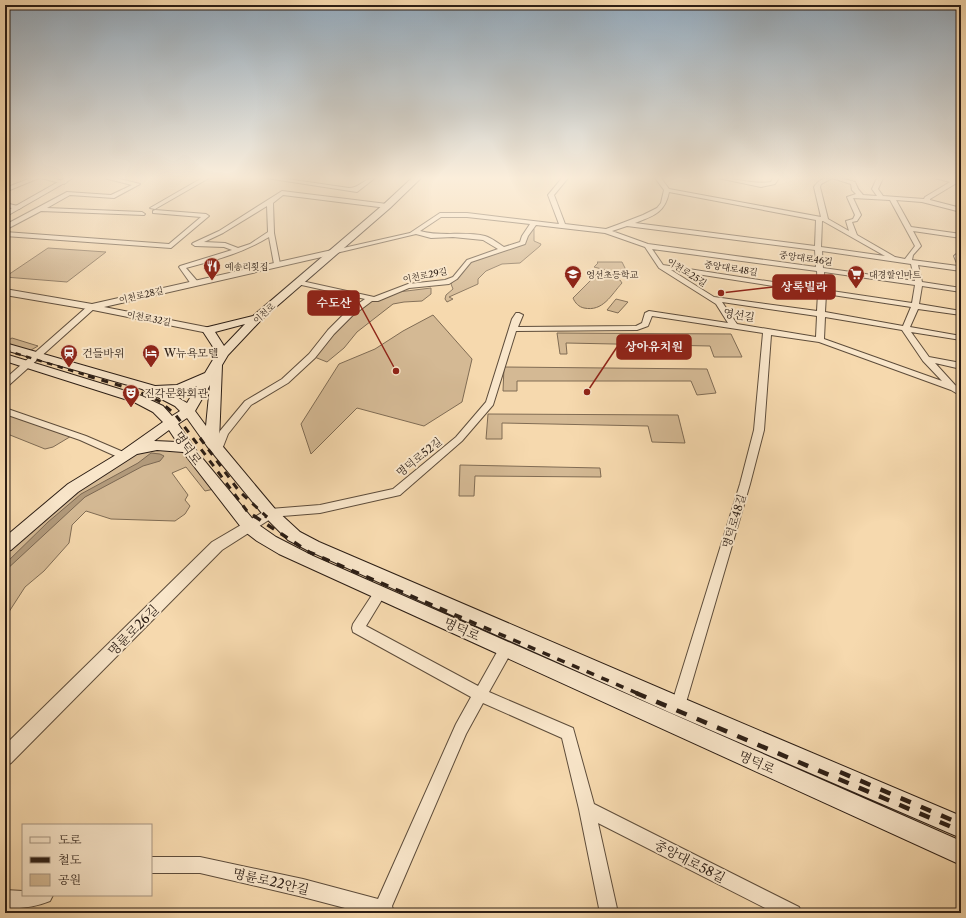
<svg xmlns="http://www.w3.org/2000/svg" width="966" height="918" font-family="'Libre Caslon Text','Noto Serif KR',serif">
  <style>
    .green { fill: #d4b994; stroke: #806c54 }
    .water { fill: #b1997a; stroke: #7c6852 }
    .lines { fill: none; stroke-linecap: round; stroke-linejoin: round }
    .minor-casing { stroke: #5e4d3b; stroke-width: 2 }
    .tertiary-casing { stroke: #5e4d3b; stroke-width: 2 }
    .secondary-casing { stroke: #2c1e15; stroke-width: 2 }
    .minor { fill: #f9e6ca; fill-rule: evenodd }
    .tertiary { fill: #f9e6ca; fill-rule: evenodd }
    .secondary { fill: #f9e6ca; fill-rule: evenodd }
    .rail-far3 { stroke: #2c1e15; stroke-width: 2.5; stroke-dasharray: 5.5 5.5; stroke-linecap: butt }
    .rail-far2 { stroke: #2c1e15; stroke-width: 3; stroke-dasharray: 7 7; stroke-linecap: butt }
    .rail-far1 { stroke: #2c1e15; stroke-width: 3.5; stroke-dasharray: 8 8; stroke-linecap: butt }
    .rail { stroke: #2c1e15; stroke-width: 4.5; stroke-dasharray: 11 11; stroke-linecap: butt }
    .labels { text-anchor: middle; dominant-baseline: central; stroke-width: 4; stroke-linejoin: round; paint-order: stroke }
    .far-street-label { font-size: 9px; fill: #2c1e15; stroke: #f9e6ca }
    .far-poi-label { font-size: 9px; fill: #2c1e15; stroke: #f9e6ca; text-anchor: start }
    .street-label { font-size: 11px; fill: #2c1e15; stroke: #f9e6ca }
    .poi-label { font-size: 11px; fill: #2c1e15; stroke: #f9e6ca; text-anchor: start }
    .near-street-label { font-size: 13px; fill: #2c1e15; stroke: #f9e6ca }
    .leader { fill: none; stroke: #8f2418; stroke-width: 1.5 }
    .callout-dot { fill: #8f2418; stroke: #f9e6ca; stroke-width: 1.5 }
    .callout { fill: #8f2418; stroke: #8f2418; stroke-width: 1.5 }
    .callout-label { font-size: 12px; text-anchor: middle; font-weight: bold; fill: #fff }
  </style>
  <rect width="100%" height="100%" fill="#f6d9ae"/>
  <filter id="stains"><feTurbulence type="fractalNoise" baseFrequency=".005" numOctaves="4"/><feColorMatrix values="0 0 0 0 .2 0 0 0 0 .09 0 0 0 0 .02 0 0 0 .5 -.17"/></filter>
  <radialGradient id="worn" r=".72"><stop offset=".6" stop-color="#630" stop-opacity="0"/><stop offset="1" stop-color="#630" stop-opacity=".3"/></radialGradient>
  <path class="green" d="M530,228L534,229V241L541,244L540,246L520,263L502,264L486,271L478,279V284L449,297L453,299L447,302L445,299L446,295L453,289L451,284L469,261L523,243Z
    M48,248L106,252L67,282L5,277Z
    M597,262H622L629,276L594,267L598,263Z
    M599,275L610,276L620,280L622,283C611,295 603,312 584,308C579,307 575,303 573,298L594,277Z
    M431,288V294L422,301L404,302L393,304L357,332L344,348L327,362L312,356L331,332L371,298L390,293Z
    M616,299L628,302L618,313L607,310Z
    M433,315L472,359L462,402L424,426L357,408L311,454L301,424L339,364L375,349L403,331Z
    M557,333L731,334L742,357H714L710,346L566,343L567,354H560Z
    M12,338L38,346L26,353L5,346V342Z
    M504,367L707,369L716,393L697,395L691,381H517V391H503Z
    M5,411L73,435L53,447L45,449L5,433Z
    M488,414L678,415L685,443L652,442L648,426L502,423V439H486Z
    M150,446L188,448L219,488L205,491L186,467L172,473L188,495L185,500L190,506L185,514L175,521L111,519L86,511L72,525L69,543L44,571L25,587L5,618V546L73,488Z
    M460,465L600,468L601,477L475,476L474,496H459Z"/>
  <path class="water" d="M151,453L160,454L164,456L160,461L143,466L85,497L5,571V564L48,522L81,494L138,463Z"/>
  <g class="lines">
    <g class="minor-casing">
      <path id="minor" d="M31,178H39L5,192V188Z
        M41,178H53L67,182L64,184Z
        M104,178H116L140,184L114,198L70,195L47,208L142,212L145,214L144,215L41,211L5,230V225L67,192L111,195L132,185Z
        M202,178H209L155,209L150,208Z
        M266,178H280L349,188C360,188 364,178 375,178L357,192Z
        M562,178H568L554,195L565,224L606,229L617,225L643,215L657,208L661,203L664,190L655,178H661L669,189L821,217L814,187C818,180 824,178 832,178L821,184L820,187L828,219L849,231L846,221L853,219L855,215L847,197L856,194L852,190L851,184L832,178H841L855,182L858,189L863,195L877,196L872,189L877,178H883L878,189L883,196L924,199L925,197L950,182L935,178H949L960,181L930,199V200L961,208V212L922,202L896,200L911,227L961,234V238L913,231L921,246L913,255L912,260L958,266L954,256L961,250V271L918,265L922,282L961,288V292L922,286L919,304L961,311V315L918,309L910,327L961,336V340L911,332L929,357L961,363V369L935,363L955,385L961,389V396L951,390L819,342L771,335L764,430L750,484L685,706L683,711L678,713L673,711L671,706L740,484L754,430L763,333L652,316L648,326L637,330L516,331L493,405L462,441L400,495L320,513L270,517L266,516L265,513L266,510L270,509L320,505L393,489L456,437L486,402L512,319L516,313H519L523,315L518,327L636,326L642,323L645,313L649,311L728,323L716,304L659,268L645,247L605,233L536,225L528,236L525,244L471,262L457,279L449,284L409,288L378,301H372L352,316L334,334L315,358L288,383L251,405L228,434L221,452H215L213,450L220,431L245,401L282,379L309,354L328,330L346,312L365,299L297,284V280L374,297L408,284L445,280L453,277L467,260L498,249L483,240L453,237L431,238L416,234L332,254L330,253V251L410,233L440,213H467L559,224L548,195ZM669,192L816,220L815,246L635,223C653,216 665,213 669,192ZM853,198L890,200L915,246L905,259L895,257L857,235L852,222L857,221L861,215ZM441,217H467L530,224L522,236L520,242L504,247C499,244 492,238 485,236C464,231 441,237 420,231ZM822,221H823L885,256L821,247ZM627,226L815,250L816,267L648,244L612,231ZM652,249L817,271L818,289L663,265ZM822,251L911,264L915,281L823,268ZM671,270L818,293L817,311L714,297ZM824,272L915,285L912,303L825,290ZM826,294L911,307L903,326L825,312ZM722,302L817,316L816,337L737,324ZM825,317L902,330L923,361L942,381L824,339Z
        M718,178C736,178 754,185 771,182L773,178H779L775,184L761,187Z
        M282,191L387,204L390,206L387,208L283,195L273,203L274,233L280,264L279,265L274,264L269,237C243,253 215,260 186,268L198,282L194,284H191L179,267L180,266L232,250L224,247L195,246L192,244L193,243L219,231ZM267,206L268,232L250,244L238,248L225,243L204,242L223,233Z
        M5,203L22,207L19,209L5,207Z
        M155,210L206,214L209,216L171,248L5,236V232L169,244L201,217L153,213V211Z
        M89,305H95L96,307L8,386L5,387V379Z
        M5,408L86,436L128,454L129,456L124,459L120,458L80,440L5,414Z
        M380,588L384,589L386,593L366,626L478,686L501,645L506,643L511,645L513,649L489,692L573,728L594,804L799,907L802,913H775L598,823L618,913H600L579,809L562,738L483,703L466,734L392,906L394,913H364L303,897L200,873H151V857H200L303,879L378,899L456,724L471,697L353,632L352,628L353,624L376,589Z
        M5,890L23,891V895H53L50,901C35,907 21,909 5,908Z"/>
    </g>
    <g class="tertiary-casing">
      <path id="tertiary" d="M65,178H73L5,217V212Z
        M332,250L336,252L335,254L104,307L211,328L213,330L208,333L93,310L5,295V289L92,304Z
        M270,508L275,510L277,513L275,516L222,550L11,763L5,766V745L212,542Z"/>
    </g>
    <g class="secondary-casing">
      <path id="secondary" d="M412,178H421L390,208L261,320L228,355L222,365L219,442L275,509L300,532L319,542L685,699L961,816V838L671,713L307,550L288,540L265,517L207,446L187,418L178,424L198,453L256,523L276,537L313,556L961,841V865L279,554L257,541L244,531L183,452L157,450L137,454L78,492L11,550L5,552V537L68,484L119,453L163,422L153,412L134,402L5,361V354L142,396L163,406L172,416L180,411L175,406L142,389L5,350V343L155,386L177,385L205,373L217,353L202,330L204,328L253,316L384,204ZM245,324L224,346L215,332ZM210,385L206,426L195,411ZM197,386L187,403L170,393ZM169,430L177,442L154,441Z"/>
    </g>
    <use href="#minor" class="minor"/>
    <use href="#tertiary" class="tertiary"/>
    <use href="#secondary" class="secondary"/>
    <path class="rail-far3" d="M5,350L92,377"/>
    <path class="rail-far2" d="M88,376L135,390L159,401L175,414L247,511L256,517
      M200,438L239,491L267,517"/>
    <path class="rail-far1" d="M254,516L309,552L639,694
      M265,516L267,517"/>
    <path class="rail" d="M636,693L961,831
      M840,772L961,824"/>
  </g>
  <linearGradient id="sky" x2="0" y2="1"><stop stop-color="#92a9bc"/><stop offset="0.58" stop-color="#fbeedb"/><stop offset="1" stop-color="#fbeedb" stop-opacity="0"/></linearGradient>
  <rect width="966" height="307" fill="url(#sky)"/>
  <defs>
    <g id="restaurant-pin" transform="scale(0.9)"><path d="M0 17L-7.5 6A9.5 9.5 0 1 1 7.5 6Z" fill="#8f2418" stroke="#f9e6ca"/><path d="M-5-6h1v4h1v-4h1v4h1v-4h1v5L-1.5 .5V6h-2V.5L-5-1ZM5-6V6H3V1.5H1.5Q1.5-4 5-6Z" fill="#fff"/></g>
    <g id="school-pin" transform="scale(0.9)"><path d="M0 17L-7.5 6A9.5 9.5 0 1 1 7.5 6Z" fill="#8f2418" stroke="#f9e6ca"/><path d="M0-5L7-2L0 1L-7-2ZM-4 1L0 2.5L4 1V4Q0 6-4 4Z" fill="#fff"/></g>
    <g id="supermarket-pin" transform="scale(0.9)"><path d="M0 17L-7.5 6A9.5 9.5 0 1 1 7.5 6Z" fill="#8f2418" stroke="#f9e6ca"/><path d="M-6-5.5h2.5l.6 2H6L4.5 2H-2.5L-4.4-4H-6ZM-1.5 3.2a1.3 1.3 0 1 0 .1 0ZM3 3.2a1.3 1.3 0 1 0 .1 0Z" fill="#fff"/></g>
    <g id="station-pin" transform="scale(0.9)"><path d="M0 17L-7.5 6A9.5 9.5 0 1 1 7.5 6Z" fill="#8f2418" stroke="#f9e6ca"/><path d="M-3-6H3Q5-6 5-4V2Q5 4 3 4L4.5 6H3L1.5 4h-3L-3 6H-4.5L-3 4Q-5 4-5 2V-4Q-5-6-3-6ZM-3.5-4v3h7v-3ZM-3.5 1v1.5H-2V1ZM2 1v1.5H3.5V1Z" fill="#fff"/></g>
    <g id="hotel-pin" transform="scale(0.9)"><path d="M0 17L-7.5 6A9.5 9.5 0 1 1 7.5 6Z" fill="#8f2418" stroke="#f9e6ca"/><path d="M-6-4.5h1.5V1H6V5H4.5V3h-9V5H-6ZM-4 0a1.8 1.8 0 1 1 3.6 0ZM.5 0V-2.5h3Q6-2.5 6 0Z" fill="#fff"/></g>
    <g id="theatre-pin" transform="scale(0.9)"><path d="M0 17L-7.5 6A9.5 9.5 0 1 1 7.5 6Z" fill="#8f2418" stroke="#f9e6ca"/><path d="M-5-5.5Q0-4 5-5.5V0Q5 5 0 6Q-5 5-5 0ZM-3.3-2.5H-1v1.5H-3.3ZM1-2.5H3.3v1.5H1ZM-2.8 1Q0 5.5 2.8 1Z" fill="#fff"/></g>
  </defs>
  <g fill-rule="evenodd">
    <use href="#restaurant-pin" x="212" y="266"/>
    <use href="#school-pin" x="573" y="274"/>
    <use href="#supermarket-pin" x="856" y="274"/>
    <use href="#station-pin" x="69" y="353"/>
    <use href="#hotel-pin" x="151" y="353"/>
    <use href="#theatre-pin" x="131" y="393"/>
  </g>
  <g class="labels">
    <g class="far-street-label">
      <text transform="translate(806 258) rotate(8)">중앙대로46길</text>
      <text transform="translate(731 268) rotate(9)">중앙대로48길</text>
      <text transform="translate(687 272) rotate(32)">이천로25길</text>
      <text transform="translate(425 275) rotate(-11)">이천로29길</text>
      <text transform="translate(141 295) rotate(-13)">이천로28길</text>
      <text transform="translate(264 313) rotate(-42)">이천로</text>
      <text transform="translate(149 318) rotate(11)">이천로32길</text>
    </g>
    <g class="far-poi-label">
      <text x="225" y="266">예송리횟집</text>
      <text x="586" y="274">영선초등학교</text>
      <text x="869" y="274">대경할인마트</text>
    </g>
    <g class="street-label">
      <text transform="translate(739 315) rotate(9)">영선길</text>
      <text transform="translate(419 457) rotate(-39)">명덕로52길</text>
      <text transform="translate(734 521) rotate(-73)">명덕로48길</text>
    </g>
    <g class="poi-label">
      <text x="82" y="353">건들바위</text>
      <text x="164" y="353">W뉴욕모텔</text>
      <text x="144" y="393">진각문화회관</text>
    </g>
    <g class="near-street-label">
      <text transform="translate(188 448) rotate(54)">명덕로</text>
      <text transform="translate(462 629) rotate(24)">명덕로</text>
      <text transform="translate(133 630) rotate(-45)">명륜로26길</text>
      <text transform="translate(757 762) rotate(24)">명덕로</text>
      <text transform="translate(690 861) rotate(27)">중앙대로58길</text>
      <text transform="translate(271 881) rotate(13)">명륜로22안길</text>
    </g>
  </g>
  <path class="leader" d="M721 293L773 287M396 371L359 303M587 392L617 347"/>
  <g class="callout-dot">
    <circle cx="721" cy="293" r="4"/>
    <circle cx="396" cy="371" r="4"/>
    <circle cx="587" cy="392" r="4"/>
  </g>
  <g class="callout">
    <rect x="773" y="275" width="62" height="24" rx="4"/>
    <rect x="308" y="291" width="51" height="24" rx="4"/>
    <rect x="617" y="335" width="74" height="24" rx="4"/>
  </g>
  <g class="callout-label">
    <text x="804" y="291">상록빌라</text>
    <text x="334" y="307">수도산</text>
    <text x="654" y="351">상아유치원</text>
  </g>
  <rect width="966" height="918" fill="none" stroke="#f6d9ae" stroke-width="20"/>
  <rect x="6" y="6" width="954" height="906" fill="none" stroke="#2c1e15" stroke-width="2"/>
  <rect x="10" y="10" width="946" height="898" fill="none" stroke="#2c1e15"/>
  <rect x="22" y="824" width="130" height="72" fill="#f9e6ca" stroke="#a79682"/>
  <rect x="30" y="837" width="20" height="6" fill="#f9e6ca" stroke="#a79682"/>
  <text x="58" y="844" font-size="12" fill="#2c1e15">도로</text>
  <rect x="30" y="857" width="20" height="6" fill="#2c1e15" stroke="#a79682"/>
  <text x="58" y="864" font-size="12" fill="#2c1e15">철도</text>
  <rect x="30" y="874" width="20" height="12" fill="#d4b994" stroke="#a79682"/>
  <text x="58" y="884" font-size="12" fill="#2c1e15">공원</text>
  <rect width="100%" height="100%" filter="url(#stains)"/>
  <rect width="100%" height="100%" fill="url(#worn)"/>
</svg>
